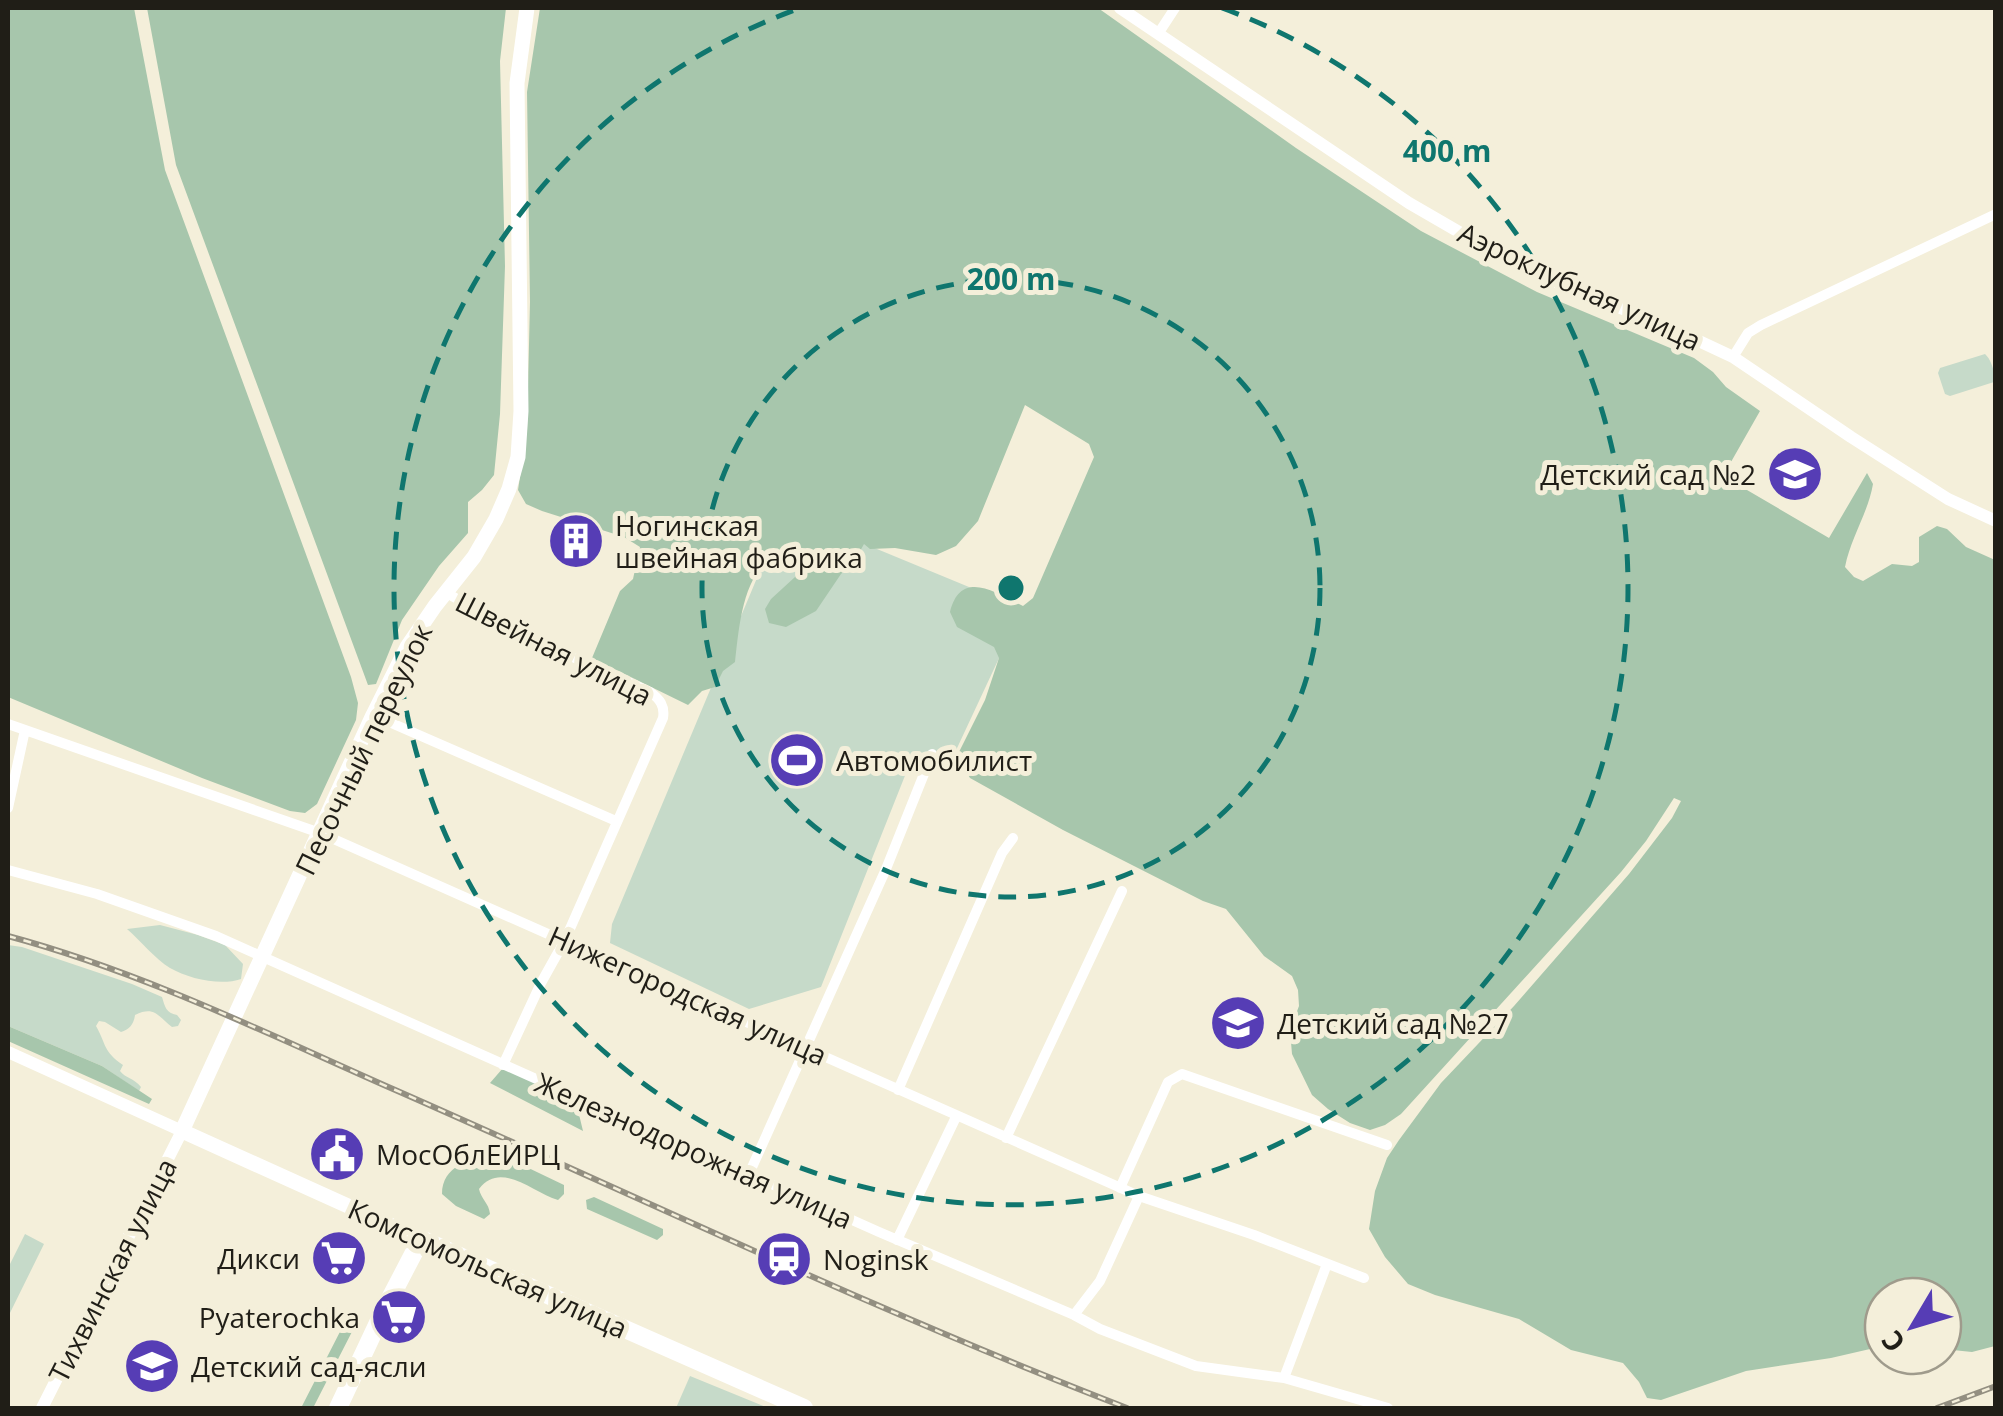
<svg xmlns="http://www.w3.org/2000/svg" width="2003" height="1416" font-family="'Open Sans',sans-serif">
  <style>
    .green { fill: #c6dac9 }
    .forest { fill: #a7c6ac }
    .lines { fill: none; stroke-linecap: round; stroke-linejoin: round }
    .minor { stroke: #fff; stroke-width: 10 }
    .tertiary { stroke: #fff; stroke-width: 12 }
    .secondary { stroke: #fff; stroke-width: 15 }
    .primary { stroke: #fff; stroke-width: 18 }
    .rail-casing { stroke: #938f81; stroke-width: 6 }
    .rail { stroke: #f4efda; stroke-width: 2.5; stroke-dasharray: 8; stroke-linecap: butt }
    .ring { fill: none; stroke: #0f766e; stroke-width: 5; stroke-dasharray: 18 12 }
    .labels { text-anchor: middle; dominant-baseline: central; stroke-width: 10; stroke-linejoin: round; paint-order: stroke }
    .street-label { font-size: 28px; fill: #201e17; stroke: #f4efda }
    .poi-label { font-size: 28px; fill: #201e17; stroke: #f4efda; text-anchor: start }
    .centre { fill: #0f766e; stroke: #f4efda; stroke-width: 5 }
    .ring-label { font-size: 30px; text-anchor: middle; font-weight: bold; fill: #0f766e; stroke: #f4efda; stroke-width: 10; stroke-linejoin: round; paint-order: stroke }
  </style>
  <rect width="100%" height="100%" fill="#f4efda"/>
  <path class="green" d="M1985,354C1991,359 1996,374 1994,382L1950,396L1945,394L1938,373L1940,368Z
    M785,511L1022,609L951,761L925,752L912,758L821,987L749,1009L610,943L612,924Z
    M160,925L198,935L225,945L243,964L241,979C221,986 189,979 170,968C155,959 141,941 127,929Z
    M8,945L22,947L132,984L162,997C165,1007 166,1013 177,1015L181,1020L178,1026L172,1027C157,1015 154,1006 135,1015C134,1024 129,1030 121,1032L105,1022L99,1021L96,1026C107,1046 103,1051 123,1065L120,1071C125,1078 134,1078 141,1087L139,1091L102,1066L8,1026Z
    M25,1234L44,1244L8,1317V1268Z
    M690,1376L768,1408H676Z"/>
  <path class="forest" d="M8,8H134L165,170L351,677L358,703L356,720L317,804L305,813L290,811L202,778L8,697Z
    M147,8H506L500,61L505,266L500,414L494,475L482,490L468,502V533L439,566L402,620L376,684L368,685L176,165Z
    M540,8H1098L1296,148L1421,231L1537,292L1694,358L1713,372L1726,387L1760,411L1723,476L1829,538L1867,473L1873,484C1868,513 1851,537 1845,567L1854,577L1863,581L1892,564L1912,566L1919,562V537L1937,526L1947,529L1966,547L1995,560V1346L1972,1352L1943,1349V1296H1883V1346L1831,1358L1746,1371L1661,1400L1647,1398L1639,1382L1623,1363L1571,1350L1519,1319L1435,1295L1408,1284L1385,1257L1369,1229L1375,1191L1387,1158L1399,1140L1441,1083L1514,1006L1629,874L1672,818L1681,801L1674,798L1646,841L1621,872L1401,1114L1385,1125L1370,1130L1350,1123L1328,1109L1312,1095L1292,1054L1290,1030L1299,1006L1298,990L1292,976L1264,956L1226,909L1203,901L1063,830L970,778L957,756L985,700L999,658L994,647L957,627L950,612C961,568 996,593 1023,606L1033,598L1094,457L1089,444L1025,405L978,521L956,546L936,555L895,548L870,549L864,544L855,560L841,574L816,611L786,627L769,623L765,609L771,599L795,577L805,560L801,553C796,553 790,552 785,553C743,561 739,628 735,662L723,671L715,687L702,691L688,705L592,658L620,591L633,579L640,547L624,537L542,511L526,504L518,490L527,430L530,302L527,92Z
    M8,1026L102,1066L152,1099L149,1104L8,1041Z
    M503,1068L576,1102L583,1131L490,1083Z
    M494,1156L516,1162L564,1185V1194L558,1200C533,1193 501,1160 479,1189C481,1199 489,1203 490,1214L484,1219L456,1206L442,1194C442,1166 470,1158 494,1156Z
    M594,1197L663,1229V1235L657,1240L587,1209L586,1200Z
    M347,1318L358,1320L313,1408H301Z"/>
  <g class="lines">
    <path class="minor" d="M1158,34L1175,8
      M1733,357L1748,333L1761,325L1996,214
      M445,592L504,626L650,692C660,699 665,706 663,718L565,940L541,983L503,1065
      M373,715L616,821
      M8,724L320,833L1139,1196L1254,1235L1364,1278
      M8,808L25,730
      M8,870L97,894L216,936L879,1232L1074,1315L1100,1329L1196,1366L1284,1378L1388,1408
      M898,1090L1002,853L1013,838
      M1006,1138L1122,891
      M749,1174L886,869L932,754
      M1120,1188L1168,1082L1182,1074L1387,1145
      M897,1240L956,1117
      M1074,1315L1100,1281L1139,1196
      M1284,1378L1327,1264"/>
    <path class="tertiary" d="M1120,8L1409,203L1497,254L1569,288L1669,327L1733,357L1851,437L1948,499L1996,521
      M8,1052L182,1131L42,1408"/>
    <path class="secondary" d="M421,1239L182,1131L373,715L407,647L435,606L474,557L496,519L509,489L518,457L521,411L517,83L527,8"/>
    <path class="primary" d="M338,1408L384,1310L421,1239L804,1408"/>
    <g class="rail-casing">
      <path id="rail" d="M8,936C142,972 266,1033 393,1089C637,1196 878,1312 1127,1408
        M1937,1408L1996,1386"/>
    </g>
    <use href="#rail" class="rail"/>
  </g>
  <g class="ring">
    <circle cx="1011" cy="588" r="309"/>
    <path d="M1222 8A617 617 0 1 1 800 8"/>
  </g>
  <defs>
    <g id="school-disc" transform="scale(2.875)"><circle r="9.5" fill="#563db5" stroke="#f4efda"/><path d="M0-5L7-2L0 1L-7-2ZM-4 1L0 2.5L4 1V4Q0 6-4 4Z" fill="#fff"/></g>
    <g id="building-disc" transform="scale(2.875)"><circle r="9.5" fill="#563db5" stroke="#f4efda"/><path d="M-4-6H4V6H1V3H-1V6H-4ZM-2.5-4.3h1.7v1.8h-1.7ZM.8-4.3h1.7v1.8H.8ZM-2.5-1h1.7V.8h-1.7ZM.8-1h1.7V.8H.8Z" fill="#fff"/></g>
    <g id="stadium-disc" transform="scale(2.875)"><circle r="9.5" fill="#563db5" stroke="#f4efda"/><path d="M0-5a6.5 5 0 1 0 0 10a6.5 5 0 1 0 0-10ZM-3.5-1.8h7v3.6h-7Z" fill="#fff"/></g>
    <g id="civic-disc" transform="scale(2.875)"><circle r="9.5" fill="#563db5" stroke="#f4efda"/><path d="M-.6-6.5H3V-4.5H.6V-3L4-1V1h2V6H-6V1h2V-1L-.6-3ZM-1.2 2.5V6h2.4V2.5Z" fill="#fff"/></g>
    <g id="supermarket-disc" transform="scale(2.875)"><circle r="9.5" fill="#563db5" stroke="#f4efda"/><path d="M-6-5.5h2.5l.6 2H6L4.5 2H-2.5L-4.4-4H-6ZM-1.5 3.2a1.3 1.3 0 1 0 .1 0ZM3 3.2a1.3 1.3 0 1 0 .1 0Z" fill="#fff"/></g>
    <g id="station-disc" transform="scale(2.875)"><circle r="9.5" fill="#563db5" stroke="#f4efda"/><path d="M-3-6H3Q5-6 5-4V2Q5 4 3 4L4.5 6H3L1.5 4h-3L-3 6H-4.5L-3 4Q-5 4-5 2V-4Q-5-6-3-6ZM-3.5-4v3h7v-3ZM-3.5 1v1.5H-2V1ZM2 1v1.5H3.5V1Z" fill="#fff"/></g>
  </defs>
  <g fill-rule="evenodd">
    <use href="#school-disc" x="1795" y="474"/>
    <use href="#building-disc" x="576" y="541"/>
    <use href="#stadium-disc" x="797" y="760"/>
    <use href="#school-disc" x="1238" y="1023"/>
    <use href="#civic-disc" x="337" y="1154"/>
    <use href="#supermarket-disc" x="339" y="1258"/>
    <use href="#station-disc" x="784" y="1259"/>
    <use href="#supermarket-disc" x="399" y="1317"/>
    <use href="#school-disc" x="152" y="1366"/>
  </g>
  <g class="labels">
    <g class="street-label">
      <text transform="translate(1580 286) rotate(25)">Аэроклубная улица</text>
      <text transform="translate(554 648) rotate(27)">Швейная улица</text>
      <text transform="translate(363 749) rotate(-64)">Песочный переулок</text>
      <text transform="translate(688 995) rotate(24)">Нижегородская улица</text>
      <text transform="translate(694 1150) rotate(24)">Железнодорожная улица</text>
      <text transform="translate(488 1268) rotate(24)">Комсомольская улица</text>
      <text transform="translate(112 1270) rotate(-63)">Тихвинская улица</text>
    </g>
    <g class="poi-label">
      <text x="1756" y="474" text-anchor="end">Детский сад №2</text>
      <text x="615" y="525">Ногинская<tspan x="615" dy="32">швейная фабрика</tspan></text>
      <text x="836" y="760">Автомобилист</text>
      <text x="1277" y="1023">Детский сад №27</text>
      <text x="376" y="1154">МосОблЕИРЦ</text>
      <text x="300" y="1258" text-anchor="end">Дикси</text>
      <text x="823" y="1259">Noginsk</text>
      <text x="360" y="1317" text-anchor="end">Pyaterochka</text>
      <text x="191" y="1366">Детский сад-ясли</text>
    </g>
  </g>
  <circle cx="1011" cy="588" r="15" class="centre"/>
  <g class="ring-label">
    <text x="1447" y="162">400 m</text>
    <text x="1011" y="290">200 m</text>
  </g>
  <rect width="2003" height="1416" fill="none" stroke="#201e17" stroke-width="20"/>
  <g transform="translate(1913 1326) rotate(232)"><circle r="48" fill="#f4efda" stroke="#9f9b8c" stroke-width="2.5"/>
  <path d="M0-8L18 38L0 25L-18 38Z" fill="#563db5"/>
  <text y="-15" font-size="28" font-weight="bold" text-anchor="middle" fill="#201e17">С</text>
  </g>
</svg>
